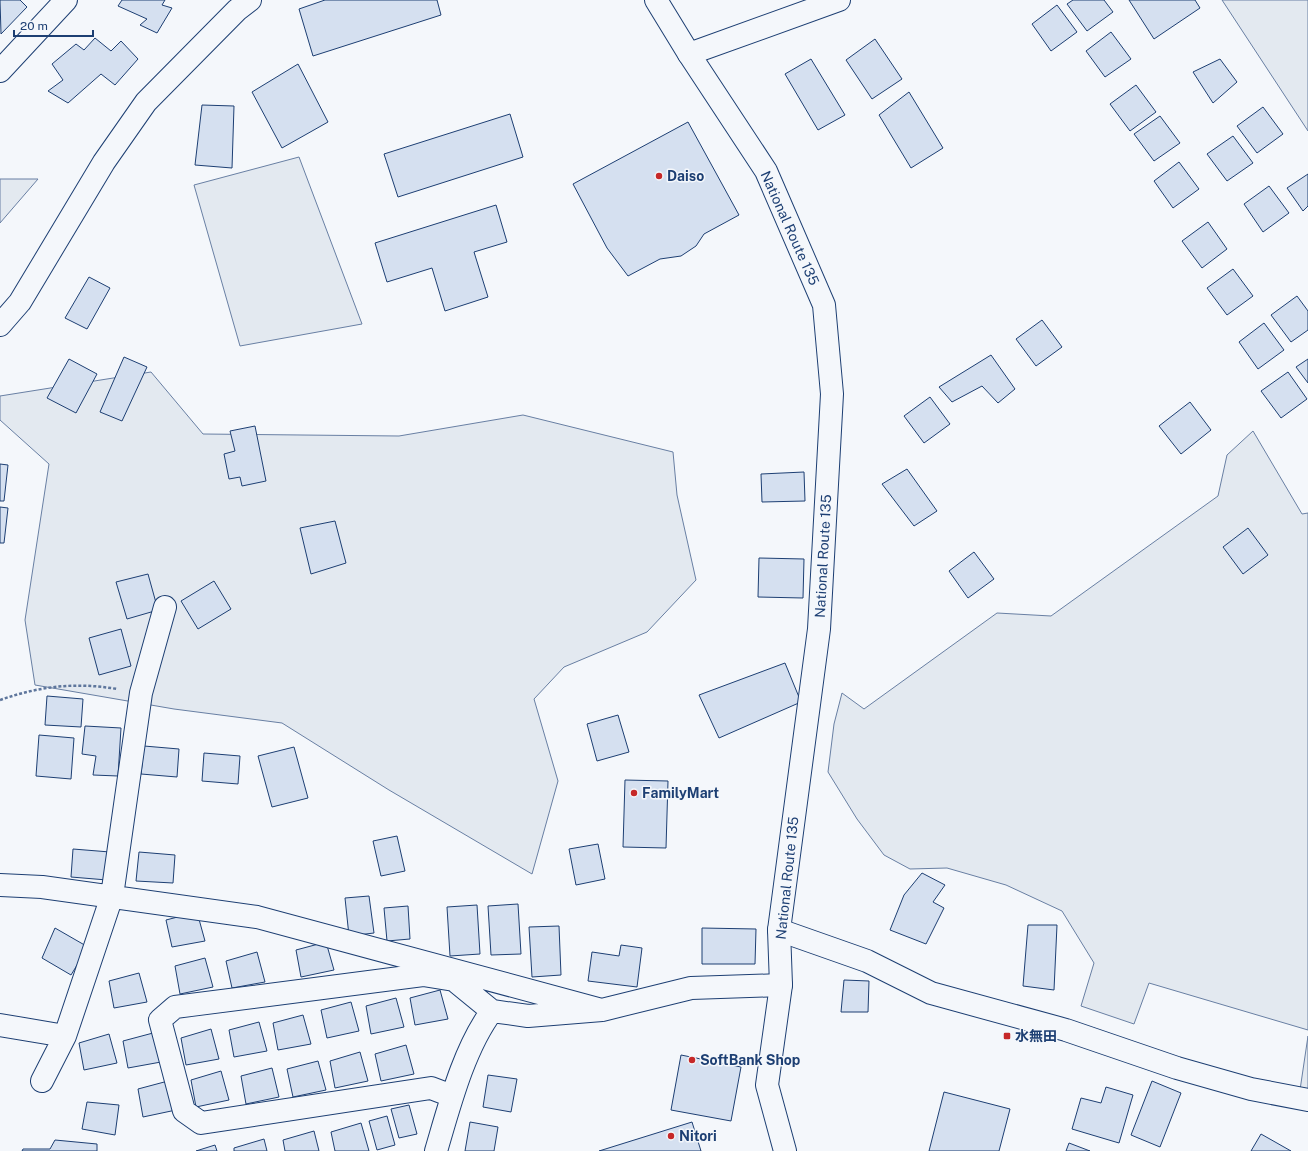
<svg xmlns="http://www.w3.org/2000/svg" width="1308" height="1151" font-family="'Public Sans','Noto Sans JP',sans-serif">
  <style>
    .green { fill: #e3e9f0; stroke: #687fa3 }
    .building { fill: #d5e0f0; stroke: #1d3f73 }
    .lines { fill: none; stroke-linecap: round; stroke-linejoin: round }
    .minor-casing { stroke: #1d3f73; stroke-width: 24 }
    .tertiary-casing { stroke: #1d3f73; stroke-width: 24 }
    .trunk-casing { stroke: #1d3f73; stroke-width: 24 }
    .path { stroke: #5e769c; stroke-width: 2.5; stroke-dasharray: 3 2; stroke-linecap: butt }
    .minor { stroke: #f4f7fb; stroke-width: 22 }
    .tertiary { stroke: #f4f7fb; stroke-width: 22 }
    .trunk { stroke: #f4f7fb; stroke-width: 22 }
    .poi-dot { fill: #c62828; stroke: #f4f7fb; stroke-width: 1.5 }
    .labels { text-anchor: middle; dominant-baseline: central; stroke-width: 3; stroke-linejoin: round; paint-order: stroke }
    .poi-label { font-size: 14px; font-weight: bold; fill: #1d3f73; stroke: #f4f7fb; text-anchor: start }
    .street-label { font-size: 14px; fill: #1d3f73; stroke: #f4f7fb }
  </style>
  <rect width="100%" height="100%" fill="#f4f7fb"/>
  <path class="green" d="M1222,0H1308V131Z
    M299,157L362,324L240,346L194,185Z
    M0,179H38L0,223Z
    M151,372L203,434L399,436L523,415L673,452L677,495L696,580L647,632L564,667L534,699L558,781L532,874L389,790L282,723L174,709L35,685L25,620L49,464L0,420V396Z
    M1253,431L1302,514L1308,513V1030L1149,983L1134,1024L1081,1006L1094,963L1062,911L1006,885L947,868L910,869L884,855L857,819L828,772L834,724L842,693L864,709L997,613L1051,616L1218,496L1227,455Z
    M1308,1036V1092L1300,1090Z"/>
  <path class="building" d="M0,0H20L27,7L1,34Z
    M122,0H165L162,5L172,8L157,33L140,25L147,19L118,6Z
    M325,0H437L441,15L313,56L299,9Z
    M1073,0H1104L1113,12L1087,31L1067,4Z
    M1129,0H1195L1200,8L1154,39Z
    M1057,5L1077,32L1051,51L1032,24Z
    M1111,32L1131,59L1105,77L1086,51Z
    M95,38L111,51L121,41L138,59L115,85L101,74L68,103L48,91L63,80L52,64L76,44L84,50Z
    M875,39L902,79L872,99L846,60Z
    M811,59L845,115L818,130L785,74Z
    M1220,59L1237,82L1213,103L1193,72Z
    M298,64L328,122L282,148L252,92Z
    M1136,85L1156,112L1130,131L1110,104Z
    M909,92L943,148L911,168L879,115Z
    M202,105L234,106L232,168L195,165Z
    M1263,107L1283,134L1257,153L1237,126Z
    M510,114L523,157L398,197L384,154Z
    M1160,116L1180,143L1154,161L1134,134Z
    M688,122L739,215L704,234L696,246L681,256L660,259L628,276L607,248L573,184Z
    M1233,136L1253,163L1227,181L1207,154Z
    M1179,162L1199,189L1173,208L1154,181Z
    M1308,174V206L1303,211L1287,188Z
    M1269,186L1289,213L1263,232L1244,204Z
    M496,205L507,242L474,252L488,297L445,311L432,268L387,282L375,243Z
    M1208,222L1227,249L1202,268L1182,241Z
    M1233,269L1253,296L1227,315L1207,288Z
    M89,277L110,288L87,329L65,318Z
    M1297,296L1308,311V330L1291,342L1271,315Z
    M1042,320L1062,347L1036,366L1016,339Z
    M1264,323L1284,350L1258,369L1239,342Z
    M991,355L1015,389L998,403L982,386L952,402L939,387Z
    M124,357L147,367L122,421L100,412Z
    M69,359L97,374L76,413L47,398Z
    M1308,359V383L1296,367Z
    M1288,372L1307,399L1281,418L1261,391Z
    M930,397L950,424L924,443L904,416Z
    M1190,402L1211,430L1181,454L1159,426Z
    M255,426L266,481L242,486L240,477L229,479L224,454L235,451L230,431Z
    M0,464L8,465L4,501H0Z
    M907,469L937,511L914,526L882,484Z
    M804,472L805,501L762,502L761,474Z
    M0,507L8,508L4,543H0Z
    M335,521L346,563L311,574L300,528Z
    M1248,528L1268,555L1243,574L1223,547Z
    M974,552L994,579L968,598L949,571Z
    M759,558L804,559L803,598L758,597Z
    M148,574L158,610L127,619L116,582Z
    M214,581L231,609L198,629L181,601Z
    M121,629L131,666L99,675L89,638Z
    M785,663L801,702L719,738L699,695Z
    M47,696L83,699L81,727L45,725Z
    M618,715L629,752L597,761L587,724Z
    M85,726L121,728L118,776L93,775L96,756L82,754Z
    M39,735L74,738L71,779L36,776Z
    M144,746L179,749L177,777L141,774Z
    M294,747L308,798L272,807L258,756Z
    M204,753L240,756L238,784L202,781Z
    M625,780L668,781L666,848L623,847Z
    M397,836L405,871L381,876L373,841Z
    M598,844L605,879L576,885L569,849Z
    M73,849L110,852L107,880L71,877Z
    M139,852L175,855L173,883L136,881Z
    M922,873L945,885L933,902L944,908L926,944L890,930L904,895Z
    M369,896L374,933L349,936L345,898Z
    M518,904L521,954L491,955L488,906Z
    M477,905L480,954L450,956L447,907Z
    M408,906L410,939L387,941L384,908Z
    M197,912L205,941L172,947L166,920Z
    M1028,925H1057L1054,990L1023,986Z
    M559,926L561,975L532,977L529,927Z
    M55,928L88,947L71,975L42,958Z
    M702,928L756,929L755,964H702Z
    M326,942L334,970L301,977L296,950Z
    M621,945L642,948L637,987L588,981L592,952L619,956Z
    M257,952L265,982L232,988L226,961Z
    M205,958L213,987L180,994L175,966Z
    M139,973L147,1002L114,1008L109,981Z
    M844,980L869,981L868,1012H841Z
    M440,990L448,1019L415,1025L410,998Z
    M396,998L404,1027L371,1034L366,1006Z
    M351,1002L359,1031L327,1038L321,1010Z
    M303,1015L311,1044L278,1050L273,1023Z
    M259,1022L267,1051L234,1057L229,1030Z
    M211,1029L219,1059L186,1065L181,1038Z
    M153,1033L161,1062L128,1068L123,1041Z
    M109,1034L117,1063L84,1070L79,1043Z
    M406,1045L414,1074L381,1081L375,1054Z
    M360,1052L368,1081L335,1088L330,1061Z
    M681,1055L741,1067L731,1121L671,1110Z
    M318,1061L326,1090L293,1097L287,1069Z
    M272,1068L279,1097L246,1104L241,1076Z
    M221,1071L229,1100L196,1107L191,1080Z
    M488,1075L517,1079L511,1112L483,1107Z
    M168,1081L176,1110L143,1117L138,1089Z
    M1152,1081L1181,1093L1160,1147L1131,1135Z
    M1106,1087L1133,1095L1119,1143L1072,1129L1081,1098L1101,1103Z
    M944,1092L1010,1109L999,1151H929Z
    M87,1102L119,1105L115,1135L82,1129Z
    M409,1105L417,1134L399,1138L391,1109Z
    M387,1116L395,1145L377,1150L369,1121Z
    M470,1122L498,1127L494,1151H465Z
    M692,1122L701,1151H599Z
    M361,1123L369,1151H335L331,1132Z
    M314,1131L319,1151H285L283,1140Z
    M1261,1134L1291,1151H1251Z
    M264,1139L267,1151H234V1148Z
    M55,1140L97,1144V1151H22L23,1149H50Z
    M1069,1143L1090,1151H1066Z
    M215,1145L217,1151H196Z"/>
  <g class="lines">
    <g class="minor-casing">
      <path id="minor" d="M689,54L839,0
        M0,71L66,0
        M0,885L42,887L257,917L602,1010
        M0,1025L65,1036
        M42,1081L65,1036L112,896L141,693L165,607
        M452,1096L431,1088L201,1123L184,1111L160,1020L175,1007L423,975L454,980L492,1011
        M436,1151C449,1107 464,1048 492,1011L528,1016L602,1010L691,988L781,985"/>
    </g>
    <g class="tertiary-casing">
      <path id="tertiary" d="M0,325L20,302L104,162L146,102L237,10L250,0
        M779,930L867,961L931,993L1066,1030L1177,1068L1251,1089L1308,1100"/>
    </g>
    <g class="trunk-casing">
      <path id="trunk" d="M656,0L689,54L766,171L824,305L832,394L819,629L779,930L781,985L767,1085L785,1151"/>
    </g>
    <path class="path" d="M0,700C40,686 76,682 117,689"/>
    <use href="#minor" class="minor"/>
    <use href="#tertiary" class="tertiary"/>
    <use href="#trunk" class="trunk"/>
  </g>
  <g class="poi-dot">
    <circle cx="659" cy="176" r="4"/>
    <circle cx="634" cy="793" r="4"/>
    <rect x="1003" y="1032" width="8" height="8" rx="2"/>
    <circle cx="692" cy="1060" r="4"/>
    <circle cx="671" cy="1136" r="4"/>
  </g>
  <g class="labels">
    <g class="poi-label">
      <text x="667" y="176">Daiso</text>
      <text x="642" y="793">FamilyMart</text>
      <text x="1015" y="1036">水無田</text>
      <text x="700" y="1060">SoftBank Shop</text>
      <text x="679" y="1136">Nitori</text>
    </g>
    <g class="street-label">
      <text transform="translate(790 228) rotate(66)">National Route 135</text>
      <text transform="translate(823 556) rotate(-87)">National Route 135</text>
      <text transform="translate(787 878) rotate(-84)">National Route 135</text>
    </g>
  </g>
  <path d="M14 30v6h79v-6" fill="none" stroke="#1d3f73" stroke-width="2"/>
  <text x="20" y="30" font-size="12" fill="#1d3f73" stroke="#f4f7fb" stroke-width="3" paint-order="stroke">20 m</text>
</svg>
